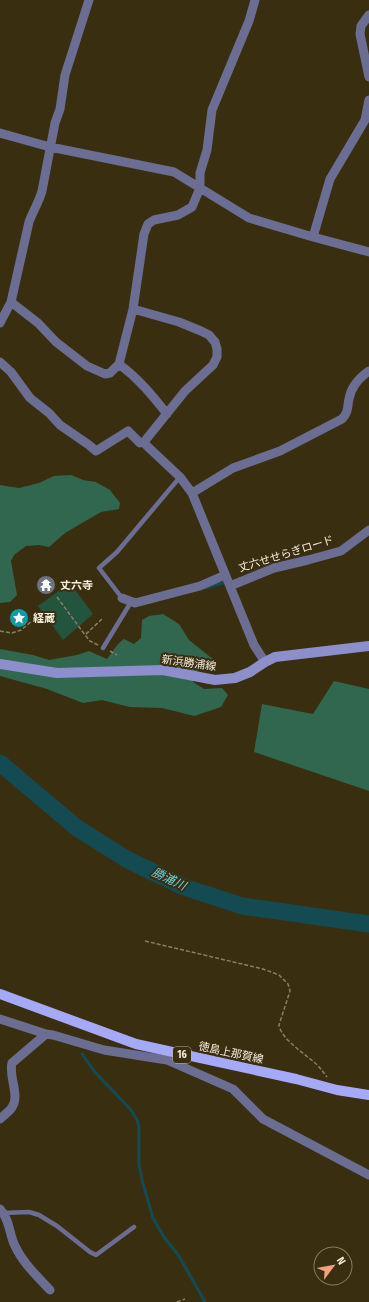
<svg xmlns="http://www.w3.org/2000/svg" width="369" height="1302" font-family="'Fira Sans Condensed','Noto Sans JP',sans-serif">
  <style>
    .green { fill: #22543e }
    .forest { fill: #30674e }
    .lines { fill: none; stroke-linecap: round; stroke-linejoin: round }
    .stream { stroke: #144b53; stroke-width: 3 }
    .river { stroke: #144b53; stroke-width: 17 }
    .path { stroke: #897f66; stroke-width: 1.5; stroke-dasharray: 4 2; stroke-linecap: butt }
    .lane { stroke: #6b6d93; stroke-width: 4.5 }
    .street { stroke: #6b6d93; stroke-width: 9 }
    .secondary { stroke: #8d8fcc; stroke-width: 10 }
    .primary { stroke: #a6a9f8; stroke-width: 10 }
    .labels { text-anchor: middle; dominant-baseline: central; stroke-width: 4; stroke-linejoin: round; paint-order: stroke }
    .shield { fill: #3a2e10; stroke: #beb4a0; stroke-width: 1 }
    .shield-label { font-size: 10px; font-weight: bold; fill: #f6eedd }
    .street-label { font-size: 11px; fill: #f6eedd; stroke: #3a2e10 }
    .poi-label { font-size: 11px; font-weight: bold; fill: #f6eedd; stroke: #3a2e10; text-anchor: start }
    .water-label { font-size: 12px; font-style: italic; fill: #68d3e5; stroke: #3a2e10 }
  </style>
  <rect width="100%" height="100%" fill="#3a2e10"/>
  <path class="green" d="M70,583L93,614L63,640L38,606Z"/>
  <path class="forest" d="M71,475L83,480L96,482L110,490L120,503L119,509L101,512L65,533L49,547L39,545L26,546L14,555L11,561L17,595L10,602L0,603V485L19,488L39,483L54,476Z
    M163,614L179,624L189,640L214,660L215,671L199,668L193,682L204,689L222,688L228,695L221,707L194,716L162,708L130,707L102,700L83,703L47,689L0,676V649L33,655L49,660L77,655L89,651L107,659L118,644L124,639L134,644L141,638L142,620L149,616Z
    M334,681L369,689V791L254,752L262,704L313,714Z"/>
  <g class="lines">
    <path class="stream" d="M205,588L227,582
      M82,1054L94,1071L131,1110L137,1120L139,1127V1164L142,1180L153,1218L164,1237L179,1256L205,1302"/>
    <path class="river" d="M0,763L77,828L128,860L184,887L242,906L369,924"/>
    <path class="path" d="M57,597L85,635
      M0,631L12,633L21,630L43,612
      M98,645L90,641L85,635L103,618
      M110,651L117,655
      M145,941L263,969L279,975L288,984L290,991L279,1025C281,1039 305,1054 315,1063C320,1067 323,1072 327,1077
      M177,1302L185,1299"/>
    <path class="lane" d="M122,598L99,568L117,552L180,477
      M103,648L131,602
      M3,1213L29,1212L39,1215L57,1226L90,1252L96,1255L134,1227"/>
    <path class="street" d="M369,15L361,26L360,34L369,77
      M0,133L50,147L174,172L249,218L313,237L369,252
      M313,237L330,179L365,120L369,100
      M11,302L38,323L56,342L87,366L105,374L110,373L119,364
      M133,309L179,322L201,331L209,335L215,342L217,349V357L213,365L185,391L144,442L147,446L180,477L192,493L254,645L265,662
      M0,323L11,302L29,222C33,211 39,202 42,191L55,123L60,109L65,75L89,0
      M0,362L11,372L30,398L49,413L60,425L89,445L96,451L128,431L140,443L144,442
      M167,414C152,395 139,379 119,364L133,309L144,234L148,224L154,220L178,215L192,207L200,188V173L207,150L212,110L249,21L255,0
      M192,493L233,468L280,451L342,419C349,411 347,408 349,399C351,387 359,378 369,371
      M230,586L274,568L308,560L341,551L369,530
      M122,598L135,603L200,586L225,575
      M0,1019L46,1034
      M0,1119C3,1116 7,1113 10,1110C22,1097 8,1078 12,1063L46,1034L53,1035L104,1050L167,1060L233,1089L263,1119L369,1175
      M0,1209C10,1220 9,1234 15,1246C23,1263 37,1276 50,1290"/>
    <path class="secondary" d="M0,664L57,673L163,670L215,680L235,678L250,672L265,662L275,657L369,646"/>
    <path class="primary" d="M0,994L136,1044L296,1079L337,1090L369,1095"/>
  </g>
  <defs>
    <g id="temple-disc" transform="scale(1)"><circle r="9.5" fill="#6b7280" stroke="#3a2e10"/><path d="M0-6L5-2H3V0L6.5 2.5H4V6H1.5V3h-3V6H-4V2.5H-6.5L-3 0V-2H-5Z" fill="#fff"/></g>
    <g id="sight-disc" transform="scale(1)"><circle r="9.5" fill="#0f9aa8" stroke="#3a2e10"/><path d="M0-6L1.8-2.2L6-1.7L2.9 1.2L3.7 5.4L0 3.3L-3.7 5.4L-2.9 1.2L-6-1.7L-1.8-2.2Z" fill="#fff"/></g>
  </defs>
  <g fill-rule="evenodd">
    <use href="#temple-disc" x="46" y="585"/>
    <use href="#sight-disc" x="19" y="618"/>
  </g>
  <g class="labels">
    <rect class="shield" x="173" y="1047" width="18" height="16" rx="3"/>
    <g class="shield-label">
      <text x="182" y="1055">16</text>
    </g>
    <g class="street-label">
      <text transform="translate(286 554) rotate(-17)">丈六せせらぎロード</text>
      <text transform="translate(189 663) rotate(8)">新浜勝浦線</text>
      <text transform="translate(231 1053) rotate(12)">徳島上那賀線</text>
    </g>
    <g class="poi-label">
      <text x="60" y="585">丈六寺</text>
      <text x="33" y="618">経蔵</text>
    </g>
    <g class="water-label">
      <text transform="translate(169 879) rotate(25)">勝浦川</text>
    </g>
  </g>
  <g transform="translate(333 1266) rotate(58)"><circle r="19" fill="#3a2e10" stroke="#857b62"/>
  <path d="M0-3L7 15L0 10L-7 15Z" fill="#f3a081"/>
  <text y="-6" font-size="11" font-weight="bold" text-anchor="middle" fill="#f6eedd">N</text>
  </g>
</svg>
